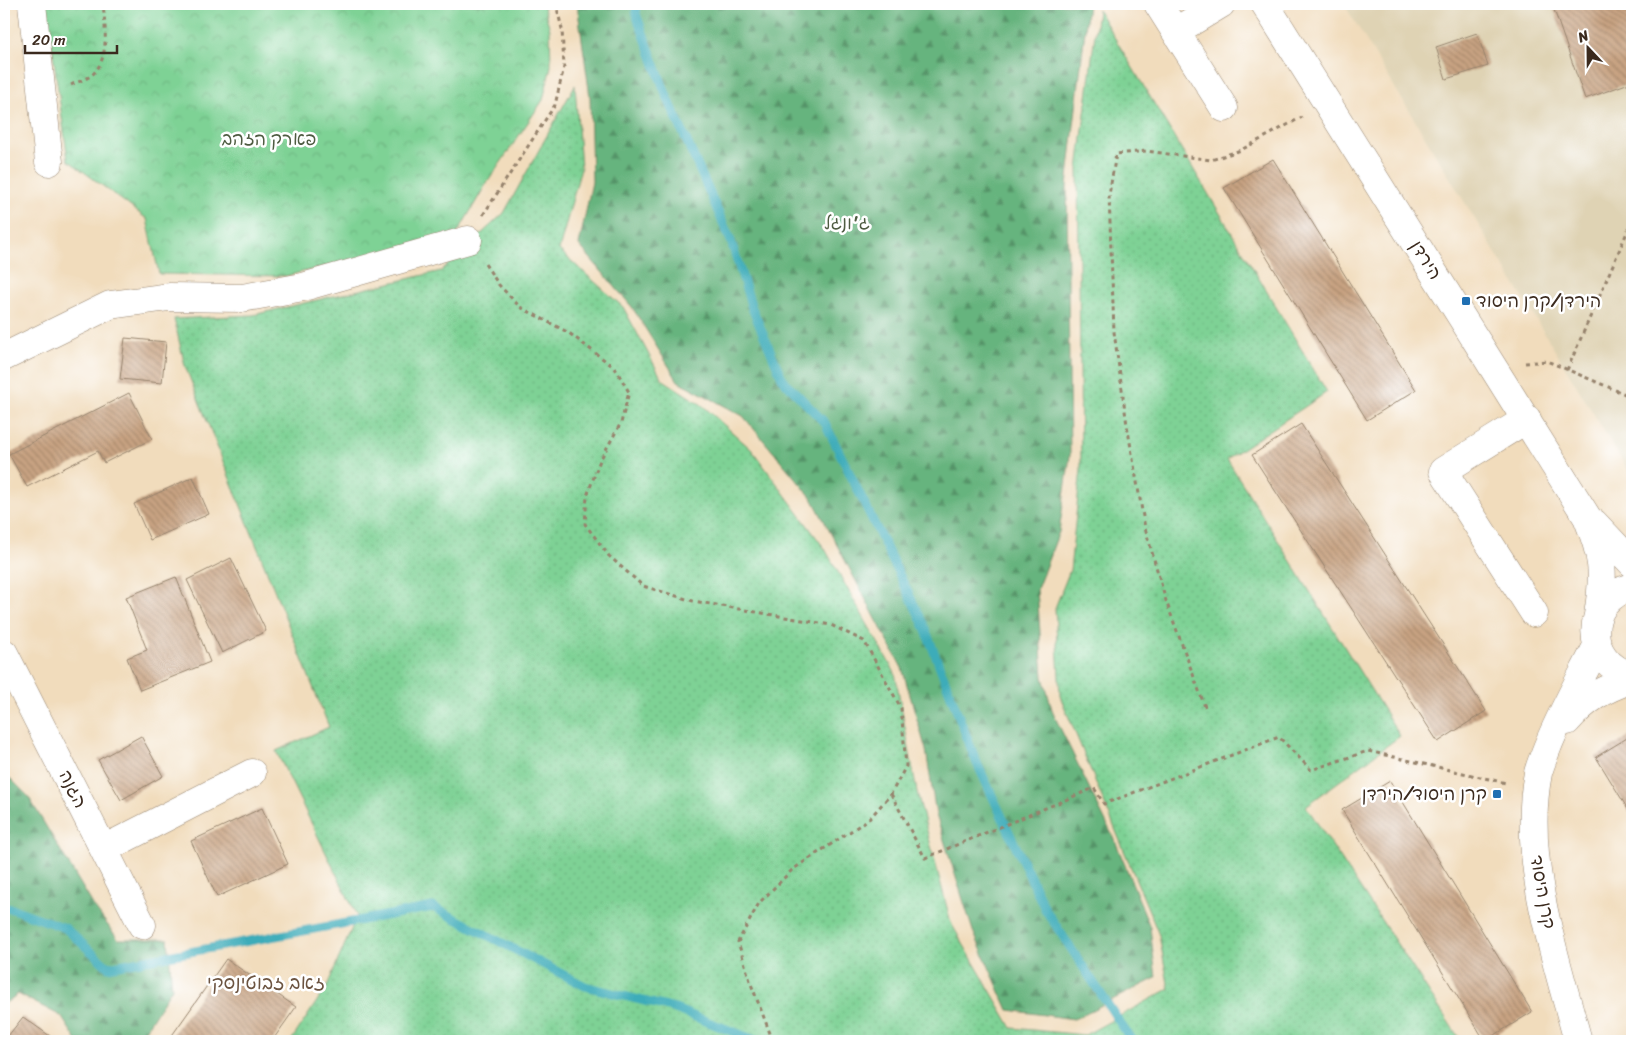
<svg xmlns="http://www.w3.org/2000/svg" width="1636" height="1045" font-family="Sriracha,'Playpen Sans Hebrew',sans-serif">
  <style>
    .built { fill: #dfd3b4 }
    .grass { fill: url(#grass-dots); stroke: #5c7e5a }
    .forest { fill: url(#forest-firs); stroke: #506f4e }
    .park { fill: url(#park-crowns); stroke: #5c7e5a }
    .lines { fill: none; stroke-linecap: round; stroke-linejoin: round }
    .stream { stroke: #3dacb9; stroke-width: 9 }
    .building { fill: url(#building-back-hatch) }
    .minor-casing { stroke: #96836d; stroke-width: 29 }
    .path { stroke: #96836d; stroke-width: 3; stroke-dasharray: 4 4; stroke-linecap: butt }
    .minor { stroke: #fff; stroke-width: 28 }
    .poi-dot { fill: #1f6fb2; stroke: #fff; stroke-width: 2 }
    .labels { text-anchor: middle; dominant-baseline: central; stroke-width: 5; stroke-linejoin: round; paint-order: stroke }
    .park-label { font-size: 18px; fill: #4f5c42; stroke: #fff }
    .street-label { font-size: 18px; fill: #3b2a1e; stroke: #fff }
    .poi-label { font-size: 18px; fill: #3b2a1e; stroke: #fff; text-anchor: start }
    .neighbourhood-label { font-size: 19px; fill: #6c5441; stroke: #fff }
  </style>
  <defs>
    <pattern id="grass-dots" width="8" height="8" patternUnits="userSpaceOnUse" patternTransform="scale(1.25)"><rect width="8" height="8" fill="#7ed295"/><path d="M2 2h.1M6 6h.1" fill="none" stroke="#6eb480" stroke-width="1.8" stroke-linecap="round"/></pattern>
    <pattern id="forest-firs" width="22" height="20" patternUnits="userSpaceOnUse" patternTransform="scale(1.25)"><rect width="22" height="20" fill="#66b47e"/><path d="M5 1l3.5 6h-7zM16 11l3.5 6h-7z" fill="#559367"/></pattern>
    <pattern id="park-crowns" width="20" height="18" patternUnits="userSpaceOnUse" patternTransform="scale(1.25)"><rect width="20" height="18" fill="#7ed295"/><path d="M2 6a3 3 0 1 1 6 0M12 15a3 3 0 1 1 6 0" fill="none" stroke="#6eb480"/></pattern>
    <pattern id="building-back-hatch" width="6" height="6" patternUnits="userSpaceOnUse" patternTransform="scale(1.25)"><rect width="6" height="6" fill="#c8a382"/><path d="M-1 5l2 2M0 0l6 6M5-1l2 2" fill="none" stroke="#a4856a"/></pattern>
  </defs>
  <rect width="100%" height="100%" fill="#fff"/>
  <filter id="ink" filterUnits="userSpaceOnUse"><feTurbulence type="fractalNoise" baseFrequency=".02" numOctaves="2"/><feDisplacementMap in="SourceGraphic" scale="10" xChannelSelector="R" yChannelSelector="G"/><feConvolveMatrix kernelMatrix="1 2 1 2 8 2 1 2 1" color-interpolation-filters="sRGB"/></filter>
  <filter id="wash" filterUnits="userSpaceOnUse"><feTurbulence type="fractalNoise" baseFrequency=".0096" numOctaves="4" result="noise"/><feDisplacementMap in="SourceGraphic" scale="20" xChannelSelector="R" yChannelSelector="G"/><feGaussianBlur stdDeviation="1.12" result="paint"/><feColorMatrix in="noise" values="0 0 0 0 0 0 0 0 0 0 0 0 0 0 0 0 0 1.4 0 .05"/><feComposite in="paint" operator="in"/></filter>
  <g filter="url(#wash)">
    <rect width="100%" height="100%" fill="#f1dcbc"/>
    <path class="built" d="M1344,4H1632V477Z"/>
    <path class="grass" d="M1098,10L1327,392L1227,459L1400,736L1306,806L1461,1041H291L327,986L357,916L276,751L329,727L185,366L174,319L253,315L441,271L504,213L575,85L581,168L559,250L623,307L662,379L702,405L752,450L825,549L895,673L917,792L951,923L1012,1028L1085,1035L1169,989L1159,935L1060,696L1055,608L1070,570L1081,469L1078,169Z"/>
    <path class="forest" d="M577,4H1088L1067,186L1070,456L1059,532L1037,589L1043,677L1053,713L1116,843L1150,927L1156,978L1074,1019L1008,1010L973,931L936,815L926,750L902,668L812,498L743,416L678,381L632,307L579,245L592,182L590,97Z
      M4,777L11,779L28,796L95,908L118,939H168L172,988L144,1032L146,1041H77L61,1016L18,994L4,1004Z"/>
    <path class="park" d="M46,4H543L550,30L551,66L543,100L485,186L457,234L286,276L159,274L147,219L68,160Z"/>
    <g class="lines">
      <path class="stream" d="M637,4L636,14L666,94L731,241L752,308L783,380L825,423L923,623L976,761L1045,909L1132,1041
        M4,908L13,909L65,928L108,967L433,907L585,986L675,1009L757,1041"/>
    </g>
    <g id="blocks">
      <path class="building" d="M1552,4H1632V82L1585,99Z
        M1477,33L1488,66L1446,79L1436,47Z
        M1273,159L1416,390L1367,420L1224,188Z
        M125,338L166,342L162,383L120,379Z
        M129,393L152,439L104,463L98,451L27,487L9,454Z
        M1301,424L1486,711L1438,742L1252,455Z
        M193,477L209,514L150,540L134,504Z
        M231,558L266,631L222,653L187,580Z
        M176,577L210,662L140,690L127,658L147,650L126,597Z
        M1632,735V816L1596,757Z
        M141,736L163,776L121,800L98,760Z
        M1390,781L1532,1012L1485,1041L1342,810Z
        M262,808L288,864L217,897L191,841Z
        M226,959L296,1007L272,1041H168Z
        M23,1017L57,1041H4Z"/>
    </g>
  </g>
  <g filter="url(#ink)">
    <use href="#blocks" fill-opacity="0" stroke="#96836d" stroke-width="1"/>
    <g class="lines">
      <g class="minor-casing">
        <path id="minor" d="M32,4L49,162
          M1158,4L1224,108
          M1265,4L1587,517C1603,556 1605,573 1598,615
          M1176,31L1221,4
          M4,357L110,305L169,297L242,298L303,287L468,240
          M1527,419L1443,471L1534,613
          M1594,523L1632,563
          M1632,587C1583,600 1583,662 1632,676
          M4,653L142,925
          M1567,721C1587,698 1604,689 1632,679
          M104,849L252,773
          M1578,1041C1556,958 1521,860 1538,773C1540,765 1544,756 1547,748C1561,713 1580,680 1597,646"/>
      </g>
      <path class="path" d="M71,85C77,82 88,79 93,74C110,58 105,25 103,4
        M483,215L555,105L564,67L562,29L556,4
        M485,264L499,285L520,307L569,333L615,368L629,392L621,423L600,460L587,496L585,524L609,556L643,586L693,601L831,625L864,641L901,708L906,766L891,794L869,819L792,870L759,903L738,942L751,984L773,1041
        M1525,363L1547,361L1632,397
        M1567,370L1632,221
        M1205,707L1166,601L1145,528L1127,425L1114,332L1109,195L1116,154L1147,151L1211,160L1241,150L1302,117
        M891,794L925,858L1094,788L1104,804L1279,737L1311,770L1368,751L1506,783"/>
      <use href="#minor" class="minor"/>
    </g>
  </g>
  <g class="poi-dot">
    <rect x="1461" y="296" width="10" height="10" rx="2.5"/>
    <rect x="1492" y="789" width="10" height="10" rx="2.5"/>
  </g>
  <g class="labels">
    <g class="park-label">
      <text x="269" y="139">פארק הזהב</text>
      <text x="847" y="223">ג'ונגל</text>
    </g>
    <g class="street-label">
      <text transform="translate(1426 260) rotate(58)">הירדן</text>
      <text transform="translate(73 789) rotate(63)">הגנה</text>
      <text transform="translate(1543 892) rotate(80)">קרן היסוד</text>
    </g>
    <g class="poi-label">
      <text x="1476" y="301">הירדן/קרן היסוד</text>
      <text x="1487" y="794" text-anchor="end">קרן היסוד/הירדן</text>
    </g>
    <g class="neighbourhood-label">
      <text x="266" y="982">זאב זבוטינסקי</text>
    </g>
  </g>
  <rect width="1636" height="1045" fill="none" stroke="#fff" stroke-width="20"/>
  <g transform="translate(1588 48) rotate(338)" stroke="#ffffff" stroke-width="4" paint-order="stroke">
  <path d="M0-4L9 19L0 12L-9 19Z" fill="#3b2a1e"/>
  <text y="-8" font-size="14" font-weight="bold" text-anchor="middle" fill="#3b2a1e">N</text>
  </g>
  <path d="M25 45v8h92v-8" fill="none" stroke="#3b2a1e" stroke-width="2.5"/>
  <text x="32" y="45" font-size="15" fill="#3b2a1e" stroke="#ffffff" stroke-width="4" paint-order="stroke">20 m</text>
</svg>
